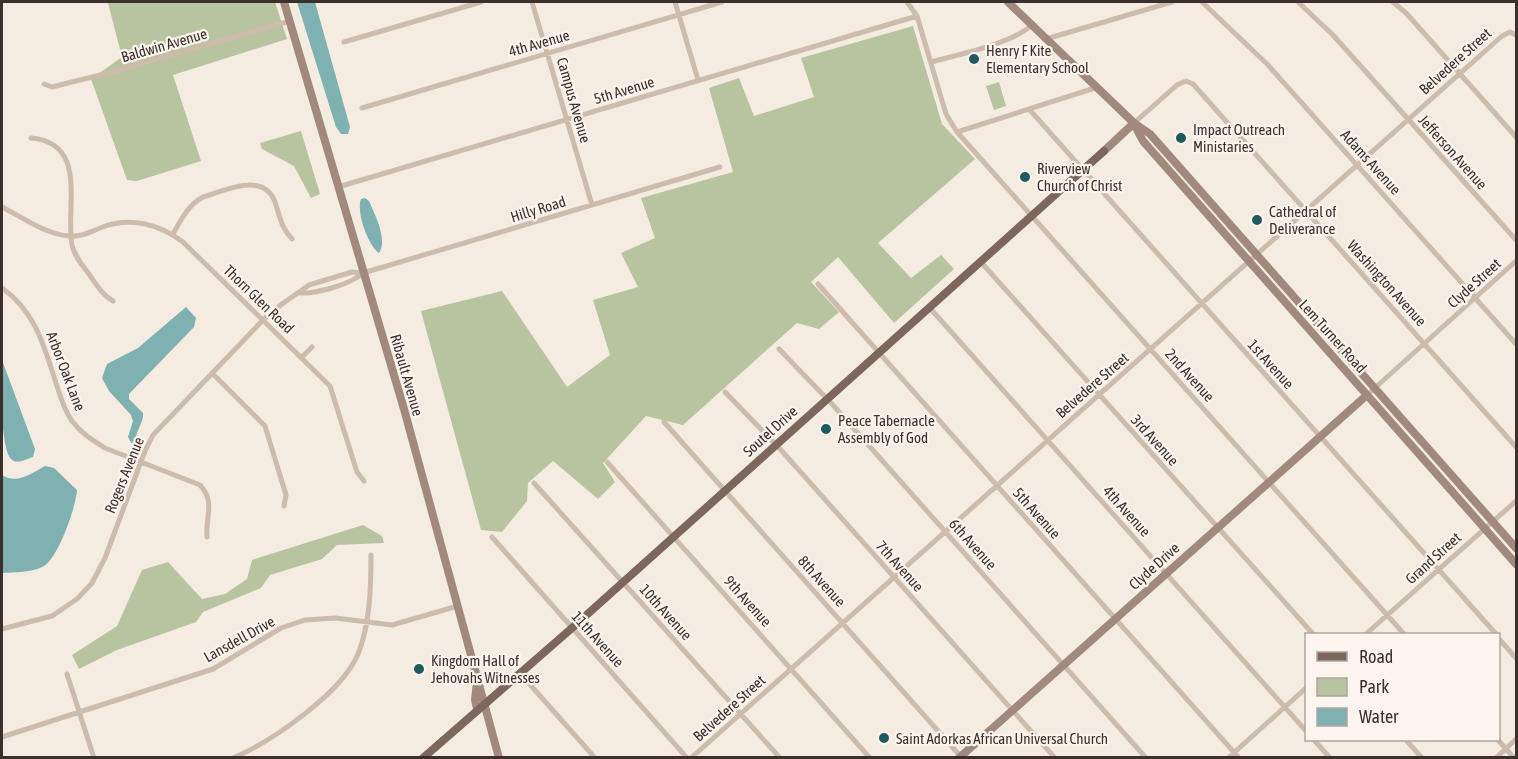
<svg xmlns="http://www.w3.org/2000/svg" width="1518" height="759" font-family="'Asap Condensed',sans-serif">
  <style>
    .green { fill: #b8c4a0 }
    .water { fill: #7fb0b2 }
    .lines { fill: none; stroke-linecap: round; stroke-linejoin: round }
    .street { stroke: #cdbbac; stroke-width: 5 }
    .secondary { stroke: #a18a7d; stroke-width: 8 }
    .primary { stroke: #7d675c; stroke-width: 8 }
    .poi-dot { fill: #1f5a5e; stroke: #fbf5ee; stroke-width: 2 }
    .labels { text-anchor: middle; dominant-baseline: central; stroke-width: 4.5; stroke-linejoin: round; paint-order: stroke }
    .street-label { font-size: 15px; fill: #3b302b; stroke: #fbf5ee }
    .poi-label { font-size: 15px; fill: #3b302b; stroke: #fbf5ee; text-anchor: start }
  </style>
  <rect width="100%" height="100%" fill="#f4ebe1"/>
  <path class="green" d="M114,2H275L287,39L173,75L201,161L137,181L127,180L91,79L122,57L108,3Z
    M913,26L942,124L975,159L878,243L911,278L941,255L954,269L894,323L838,257L811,282L839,312L819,329L797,323L683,425L646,416L603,463L615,482L598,499L553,461L528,483L527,501L502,532L481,530L421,311L502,291L567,387L610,355L593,300L638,287L621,253L655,238L641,198L733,172L709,88L739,78L754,116L814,97L801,58Z
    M999,82L1006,106L994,110L986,86Z
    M301,131L320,194L311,198L294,166L262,149L260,143Z
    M363,525L382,536L384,543L337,545L322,559L270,575L261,588L203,612L196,622L117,650L79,669L72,655L117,626L142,570L168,562L202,599L225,594L247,579L252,560Z"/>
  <path class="water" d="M297,2H315L350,127L348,134H341L336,127Z
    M365,198L369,201C375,215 388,240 379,253C368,245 356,212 361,199Z
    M186,307L196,318L194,327L129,394V399L143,413C144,423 135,431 136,441L132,444L128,437L133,421L131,415L109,391L102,378L107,364L138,348Z
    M2,360L35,449L33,457C27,459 17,465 11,459C0,447 1,380 2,360Z
    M45,466L54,468L77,490C76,507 58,558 44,566C32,573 14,572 2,573V475C17,485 32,473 45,466Z"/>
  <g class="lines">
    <path class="street" d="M532,2L592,205
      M675,2L698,80
      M907,2L917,16L946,114L957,132L1404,634
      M1202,2L1268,65L1516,344
      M1298,2L1333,35L1516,240
      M1393,2L1407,14L1516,137
      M1046,39L1172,2
      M344,42L481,2
      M931,62C960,54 1011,44 1032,25
      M44,84L52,87L112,72L290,21
      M362,108L722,2
      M1029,109L1496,634
      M1134,123L1177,85L1186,81L1193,84L1516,447
      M957,132L1098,87
      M31,138C89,143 65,207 72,245C75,258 84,267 91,277C98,287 103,295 113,301
      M338,187L917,16
      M2,207C22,217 46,235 70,236C81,237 90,232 100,228C130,216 159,224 183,242L330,386L357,472L364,481
      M173,234C181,220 188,205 203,197C226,190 266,170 276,205C280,218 282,229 292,239
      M980,261L1313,634
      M818,284L1239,758
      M2,288C35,311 44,346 56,383C60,396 64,410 72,421C81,433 92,440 105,448L200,485C216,502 205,518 207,537
      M300,293C317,294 351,284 363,273L720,167
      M929,307L1306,731
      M779,349L832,404L1146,758
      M302,357L312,347
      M212,373L265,426L286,495L284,506
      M725,392L781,450L1055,758
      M1367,395L1516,261
      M664,422L962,758
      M607,462L870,758
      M534,483L780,758
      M492,537L687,758
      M2,629L52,616L77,599L92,583L105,558L145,451L153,435L264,319L282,304L309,285L352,272L363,273
      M1366,634L1516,501
      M1498,638L1516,658
      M519,672L595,758
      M67,674L94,758
      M2,737L213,669L281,628L305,620L335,618L392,625L458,606
      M1314,740L1330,758
      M1406,740L1422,758
      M1498,740L1514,758
      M233,758C271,742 342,693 358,654C370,625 371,587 371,555
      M691,758L1502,36L1510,32L1516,35
      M1228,758L1306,688
      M1496,758L1516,739"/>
    <path class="secondary" d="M284,2L404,409L499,758
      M1008,2L1134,123L1150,134L1516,548
      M1134,124L1143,141L1516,564
      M1104,151L1134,123
      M477,681L475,700L477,709
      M959,758L1367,395"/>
    <path class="primary" d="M423,758L572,628L1104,151"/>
  </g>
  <g class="poi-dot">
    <circle cx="974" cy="59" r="6"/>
    <circle cx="1181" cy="138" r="6"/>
    <circle cx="1025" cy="177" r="6"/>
    <circle cx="1257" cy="220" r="6"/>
    <circle cx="826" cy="429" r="6"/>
    <circle cx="419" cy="669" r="6"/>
    <circle cx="884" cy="738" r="6"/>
  </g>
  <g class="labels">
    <g class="street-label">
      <text transform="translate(539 43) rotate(-16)">4th Avenue</text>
      <text transform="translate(164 45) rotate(-16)">Baldwin Avenue</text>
      <text transform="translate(1455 61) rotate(-42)">Belvedere Street</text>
      <text transform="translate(624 90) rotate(-17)">5th Avenue</text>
      <text transform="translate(574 100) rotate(74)">Campus Avenue</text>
      <text transform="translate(1453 152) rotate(48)">Jefferson Avenue</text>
      <text transform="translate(1371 162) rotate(48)">Adams Avenue</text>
      <text transform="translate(538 209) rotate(-17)">Hilly Road</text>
      <text transform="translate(1387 283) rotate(48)">Washington Avenue</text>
      <text transform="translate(1474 283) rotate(-42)">Clyde Street</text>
      <text transform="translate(259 299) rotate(44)">Thorn Glen Road</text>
      <text transform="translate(1333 336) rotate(48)">Lem Turner Road</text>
      <text transform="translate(1271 364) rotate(48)">1st Avenue</text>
      <text transform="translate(66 371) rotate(69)">Arbor Oak Lane</text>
      <text transform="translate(407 375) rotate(74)">Ribault Avenue</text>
      <text transform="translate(1190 375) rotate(48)">2nd Avenue</text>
      <text transform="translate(1092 385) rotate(-41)">Belvedere Street</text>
      <text transform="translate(770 431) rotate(-42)">Soutel Drive</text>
      <text transform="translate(1155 440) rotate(48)">3rd Avenue</text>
      <text transform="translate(124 475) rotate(-68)">Rogers Avenue</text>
      <text transform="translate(1127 511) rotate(48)">4th Avenue</text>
      <text transform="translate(1037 513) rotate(48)">5th Avenue</text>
      <text transform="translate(973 544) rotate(48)">6th Avenue</text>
      <text transform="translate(1433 558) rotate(-42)">Grand Street</text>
      <text transform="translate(900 566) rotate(48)">7th Avenue</text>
      <text transform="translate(1154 566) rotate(-42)">Clyde Drive</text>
      <text transform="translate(822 581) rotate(48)">8th Avenue</text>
      <text transform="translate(748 601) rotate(48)">9th Avenue</text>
      <text transform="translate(666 612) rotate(48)">10th Avenue</text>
      <text transform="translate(239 639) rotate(-29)">Lansdell Drive</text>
      <text transform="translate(598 639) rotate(48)">11th Avenue</text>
      <text transform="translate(729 708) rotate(-42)">Belvedere Street</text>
    </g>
    <g class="poi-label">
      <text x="986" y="50">Henry F Kite<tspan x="986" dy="17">Elementary School</tspan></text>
      <text x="1193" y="129">Impact Outreach<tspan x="1193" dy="17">Ministaries</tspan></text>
      <text x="1037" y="168">Riverview<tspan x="1037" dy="17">Church of Christ</tspan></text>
      <text x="1269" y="211">Cathedral of<tspan x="1269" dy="17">Deliverance</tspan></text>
      <text x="838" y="420">Peace Tabernacle<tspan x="838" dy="17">Assembly of God</tspan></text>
      <text x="431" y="660">Kingdom Hall of<tspan x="431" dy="17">Jehovahs Witnesses</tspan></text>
      <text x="896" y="738">Saint Adorkas African Universal Church</text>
    </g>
  </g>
  <rect width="1518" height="759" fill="none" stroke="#3b302b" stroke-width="6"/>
  <rect x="1305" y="633" width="195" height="108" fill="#fbf5ee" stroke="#aea6a0" stroke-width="1.5"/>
  <rect x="1317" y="652" width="30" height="9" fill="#7d675c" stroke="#aea6a0" stroke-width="1.5"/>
  <text x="1359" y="663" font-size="18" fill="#3b302b">Road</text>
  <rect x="1317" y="678" width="30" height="18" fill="#b8c4a0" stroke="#aea6a0" stroke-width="1.5"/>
  <text x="1359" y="693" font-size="18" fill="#3b302b">Park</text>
  <rect x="1317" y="708" width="30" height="18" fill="#7fb0b2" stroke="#aea6a0" stroke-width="1.5"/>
  <text x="1359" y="723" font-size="18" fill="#3b302b">Water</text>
</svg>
